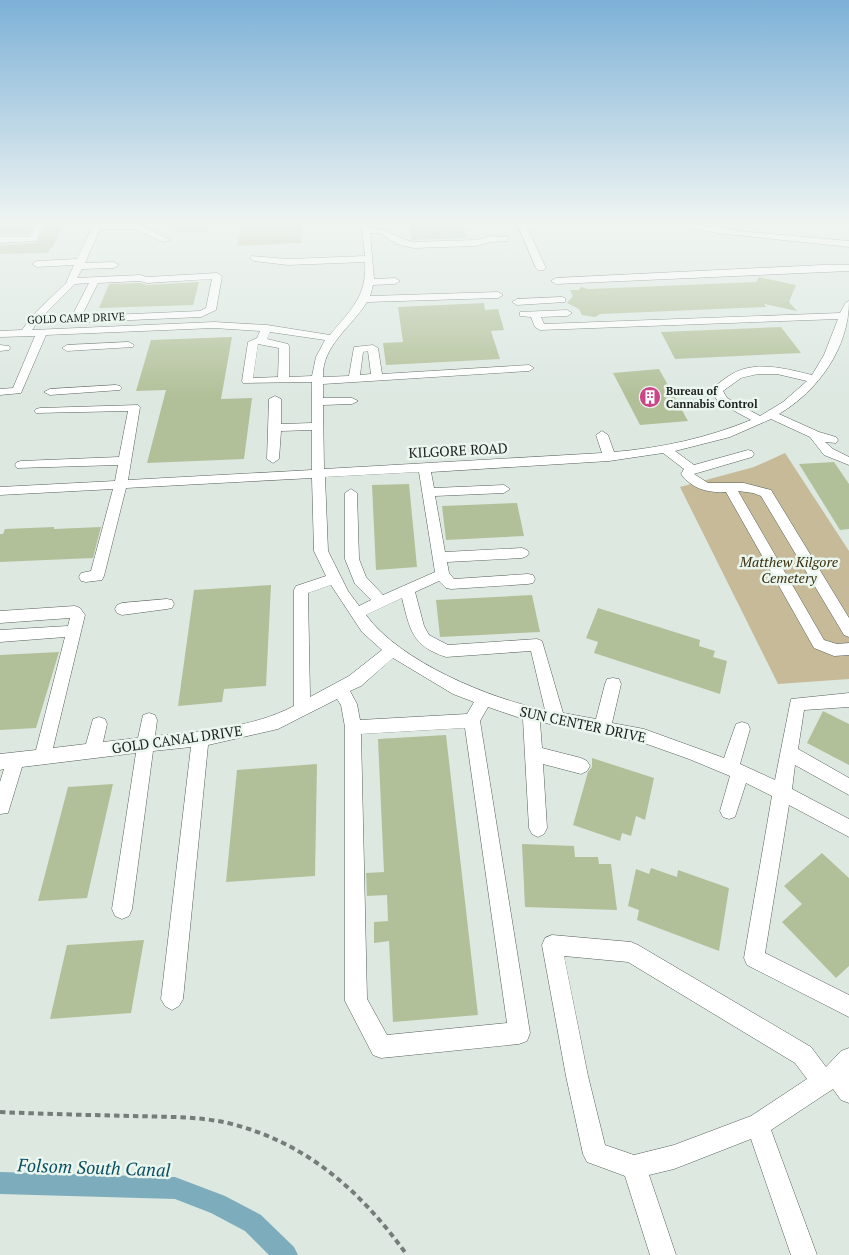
<svg xmlns="http://www.w3.org/2000/svg" width="849" height="1255" font-family="'PT Serif',serif">
  <style>
    .green { fill: #c6ba98 }
    .lines { fill: none; stroke-linecap: round; stroke-linejoin: round }
    .canal { fill: #7dadbd; fill-rule: evenodd }
    .building { fill: #b2c099 }
    .minor-casing { stroke: #566059; stroke-width: 1 }
    .path { stroke: #757d78; stroke-width: 4; stroke-dasharray: 5.5 4; stroke-linecap: butt }
    .minor { fill: #fff; fill-rule: evenodd }
    .labels { text-anchor: middle; dominant-baseline: central; stroke-width: 5; stroke-linejoin: round; paint-order: stroke }
    .far-street-label { font-size: 11px; fill: #1c201e; stroke: #eaf6ee }
    .far-poi-label { font-size: 11px; font-weight: bold; fill: #1c201e; stroke: #eaf6ee; text-anchor: start }
    .street-label { font-size: 14px; fill: #1c201e; stroke: #eaf6ee }
    .park-label { font-size: 14px; font-style: italic; fill: #3b300f; stroke: #eaf6ee }
    .near-water-label { font-size: 18px; font-style: italic; fill: #0c4f61; stroke: #eaf6ee }
  </style>
  <rect width="100%" height="100%" fill="#dde8e1"/>
  <path class="green" d="M785,453L849,551V679L778,684L680,487L754,467Z"/>
  <g class="lines">
    <path class="canal" d="M0,1172L175,1177L225,1196L261,1215L294,1247L298,1255H269L245,1231L211,1213L175,1199L0,1194Z"/>
  </g>
  <path class="building" d="M153,221H211L208,232L181,233Z
    M242,221H303L301,243L237,246Z
    M408,221H462L467,238L412,240Z
    M66,223L52,248H50L48,253L0,254V245L36,243L47,224Z
    M34,225L29,235H0V226Z
    M759,277L796,285L789,302L797,311L764,304L766,307L600,314L595,317L582,315L579,309L567,303L573,296L570,290H579L581,287L588,289L756,282Z
    M199,282L193,305L99,308L109,284L140,283L147,285Z
    M484,303L485,310L498,309L504,330L491,331L500,359L386,365L383,343L403,342L398,307Z
    M781,327L801,353L675,359L661,332Z
    M232,337L221,399L252,398L244,459L147,463L166,390L136,391L151,340Z
    M659,369L688,421L640,425L613,373Z
    M834,462L849,484V529L840,530L799,464Z
    M409,484L417,567L376,570L372,485Z
    M517,503L524,536L446,540L442,506Z
    M54,527V529L101,527L93,558L0,562V534H3L5,529Z
    M271,585L266,686L224,689L222,702L178,706L194,590Z
    M532,595L540,632L440,637L436,600Z
    M598,608L700,640L699,646L715,651L713,657L727,661L720,694L594,653L598,642L586,638Z
    M59,652L36,728L0,730V655Z
    M823,711L849,724V765L807,743Z
    M446,735L478,1015L393,1022L389,941L374,943V922L388,921L387,895L367,896L366,873L384,872L378,739Z
    M592,758L654,778L645,820L636,816L631,836L622,833L620,841L573,825L588,772L592,767Z
    M317,764L315,876L226,882L237,770Z
    M113,784L87,898L38,901L68,787Z
    M522,844L574,846L575,857H598L599,864H611L617,910L525,907Z
    M822,853L849,878V966L836,978L782,922L802,904L784,886Z
    M651,868L677,877L678,870L729,888L719,951L637,920L639,910L628,906L636,869L649,874Z
    M144,940L131,1013L50,1019L67,945Z"/>
  <g class="lines">
    <g class="minor-casing">
      <path id="minor" d="M38,221H46L36,241L0,243V237H30Z
        M95,221H103L102,224H137L170,240L163,242L136,229H100L85,263L114,262L119,265L114,268L82,269L77,278L140,275L147,277L217,273L222,276L216,310L201,317L85,322L73,314L89,283L75,284L39,320L32,330L214,322L267,325L330,335C351,309 367,297 365,262L288,265L254,261L250,258L251,256L288,259L365,256L361,221H369L370,228C389,229 396,238 413,242L476,240L491,236L508,237V241L491,242L476,246L413,248L397,244L380,233H370L374,279L395,278L400,281L395,284L373,285L370,296L498,292L503,295L498,298L367,302C352,327 322,345 323,377L349,376L354,347L373,345L378,348L382,374L529,365L534,368L529,371L323,384V398H352L358,401L352,404L323,405L324,469L602,453L596,435L602,431L608,435L614,452C661,448 707,438 751,420L718,402L711,390L713,388C719,383 725,378 732,374C756,360 787,369 812,375L824,355L838,319L540,330L535,327L531,317L520,316V312L567,310L572,313L567,316L541,317L544,324L840,313L846,302L849,301C849,348 818,391 779,414L819,432L836,437L838,440L836,443L825,442L833,449L849,457V465L824,455L810,437L771,419L730,437L675,451L694,465L748,450L752,451L754,454L752,457L694,474L708,483H744L771,490L849,618V637L844,635L761,496L753,493L738,491L824,640L837,644L849,643V655L834,656L814,648L726,492C708,493 692,489 681,474L684,469L663,453L609,461L431,472L434,488L504,485L510,489L504,493L435,496L445,552L522,548L527,550L529,553L527,556L522,558L447,562L449,573L454,579L528,574L533,575L535,579L533,583L528,584L451,589L446,588L439,581L415,592L424,626L429,635L448,645L537,639L542,641L563,713L596,719L605,684L607,679L613,678L619,679L621,684L612,723L644,729L724,758L736,724L742,722L748,724L750,729L740,764L775,780L791,699L849,693V707L804,710L798,749L849,778V795L795,765L792,789L849,819V837L789,805L765,953L849,995V1017L747,965L744,958L772,796L746,783L735,817L729,819L723,817L720,811L730,776L689,759L644,743L540,722L542,748L581,758L587,761L590,766L587,771L581,774L543,764L547,828L544,834L538,837L532,834L529,828L523,719L488,707L480,721L530,1033L527,1041L519,1044L381,1058L373,1055L345,1001V727L341,705L337,699L278,729L208,745L183,999L179,1006L172,1010L165,1006L161,999L191,747L153,751L132,909L129,916L122,919L115,916L112,909L136,753L22,767L8,813L0,814V782L4,769L0,770V754L36,750L65,637L0,642V630L68,626L70,618L0,623V611L75,606L80,608L85,615L53,748L86,744L93,719L99,717L105,719L107,724L103,742L138,738L143,715L149,713L155,715L157,720L155,736C202,731 252,728 294,706V590L296,586L326,576L314,551L312,478L126,488L104,576L102,580L86,582L81,581L79,577L81,573L91,571L113,489L0,495V487L115,481L118,465L17,468L15,465L17,462L21,461L119,457L128,411L36,413L34,411L36,409L40,408L138,405L140,407L128,480L312,470V430L281,431L279,459L273,463L267,459L269,399L275,396L281,399V424L312,423V382L243,383L242,381L248,342L257,338L260,331L214,328L46,335L21,393L0,395V389L13,388L35,336L0,337V331L22,330L32,316L66,283L74,265L37,267L32,264L37,261L77,259ZM212,279L206,308L200,311L87,316L83,313L98,283L140,281L147,283ZM270,332L325,340L316,357L312,376L289,377V346L288,344L267,339ZM258,344L279,348L278,377L253,378ZM368,351L371,374L360,375L363,352ZM758,374H777L807,381L783,402L760,416L727,398L723,391L741,378ZM419,472L435,572L383,595L366,577L359,559L357,493L351,489L345,493V559L355,584L371,600L359,606L348,591L328,551L325,477ZM331,585L362,632L382,650L349,676L310,697L308,593ZM402,598C410,630 412,646 446,657L531,651L545,710C491,699 400,662 366,615ZM393,658L453,694L474,702L467,714L360,720L357,704L350,691L361,686ZM465,728L507,1023L387,1035L367,999L361,734Z
        M516,221H524L546,268L544,270H538L536,268Z
        M669,221H683L739,231L849,241V247L717,233L670,223Z
        M822,265H849V271L556,284L551,281L556,278Z
        M562,297L565,298V302L517,305L512,302L517,299Z
        M129,342L134,345L133,347L67,351L62,348L67,345Z
        M0,345L9,346L10,348L9,350L0,351Z
        M116,385L120,386L122,388L120,390L50,395L44,392L50,389Z
        M167,599L172,600L174,604L172,608L167,609L122,615L117,613L115,609L117,605L122,603Z
        M552,935L631,942L638,945L811,1047L826,1067L841,1051L849,1048V1103L841,1100L833,1089L771,1130L817,1255H791L751,1139L674,1169L649,1175L676,1255H650L625,1176L587,1162L583,1154L566,1076L542,945L545,938ZM564,956L628,962L795,1063L807,1079L751,1116L674,1145L634,1155L605,1145L588,1076Z"/>
    </g>
    <path class="path" d="M0,1112C44,1114 89,1115 133,1116C164,1117 197,1116 228,1123C306,1142 361,1191 407,1255"/>
    <use href="#minor" class="minor"/>
  </g>
  <linearGradient id="sky" x2="0" y2="1"><stop stop-color="#7db1d7"/><stop offset="0.56" stop-color="#f0f5f2"/><stop offset="1" stop-color="#f0f5f2" stop-opacity="0"/></linearGradient>
  <rect width="849" height="397" fill="url(#sky)"/>
  <defs>
    <g id="building-disc" transform="scale(1.125)"><circle r="9.5" fill="#ca4689" stroke="#eaf6ee"/><path d="M-4-6H4V6H1V3H-1V6H-4ZM-2.5-4.3h1.7v1.8h-1.7ZM.8-4.3h1.7v1.8H.8ZM-2.5-1h1.7V.8h-1.7ZM.8-1h1.7V.8H.8Z" fill="#fff"/></g>
  </defs>
  <g fill-rule="evenodd">
    <use href="#building-disc" x="650" y="397"/>
  </g>
  <g class="labels">
    <g class="far-street-label">
      <text transform="translate(76 318) rotate(-2)">GOLD CAMP DRIVE</text>
    </g>
    <g class="far-poi-label">
      <text x="666" y="391">Bureau of<tspan x="666" dy="13">Cannabis Control</tspan></text>
    </g>
    <g class="street-label">
      <text transform="translate(458 450) rotate(-3)">KILGORE ROAD</text>
      <text transform="translate(583 724) rotate(12)">SUN CENTER DRIVE</text>
      <text transform="translate(177 739) rotate(-8)">GOLD CANAL DRIVE</text>
    </g>
    <g class="park-label">
      <text x="789" y="561">Matthew Kilgore<tspan x="789" dy="16">Cemetery</tspan></text>
    </g>
    <g class="near-water-label">
      <text transform="translate(94 1167) rotate(2)">Folsom South Canal</text>
    </g>
  </g>
</svg>
